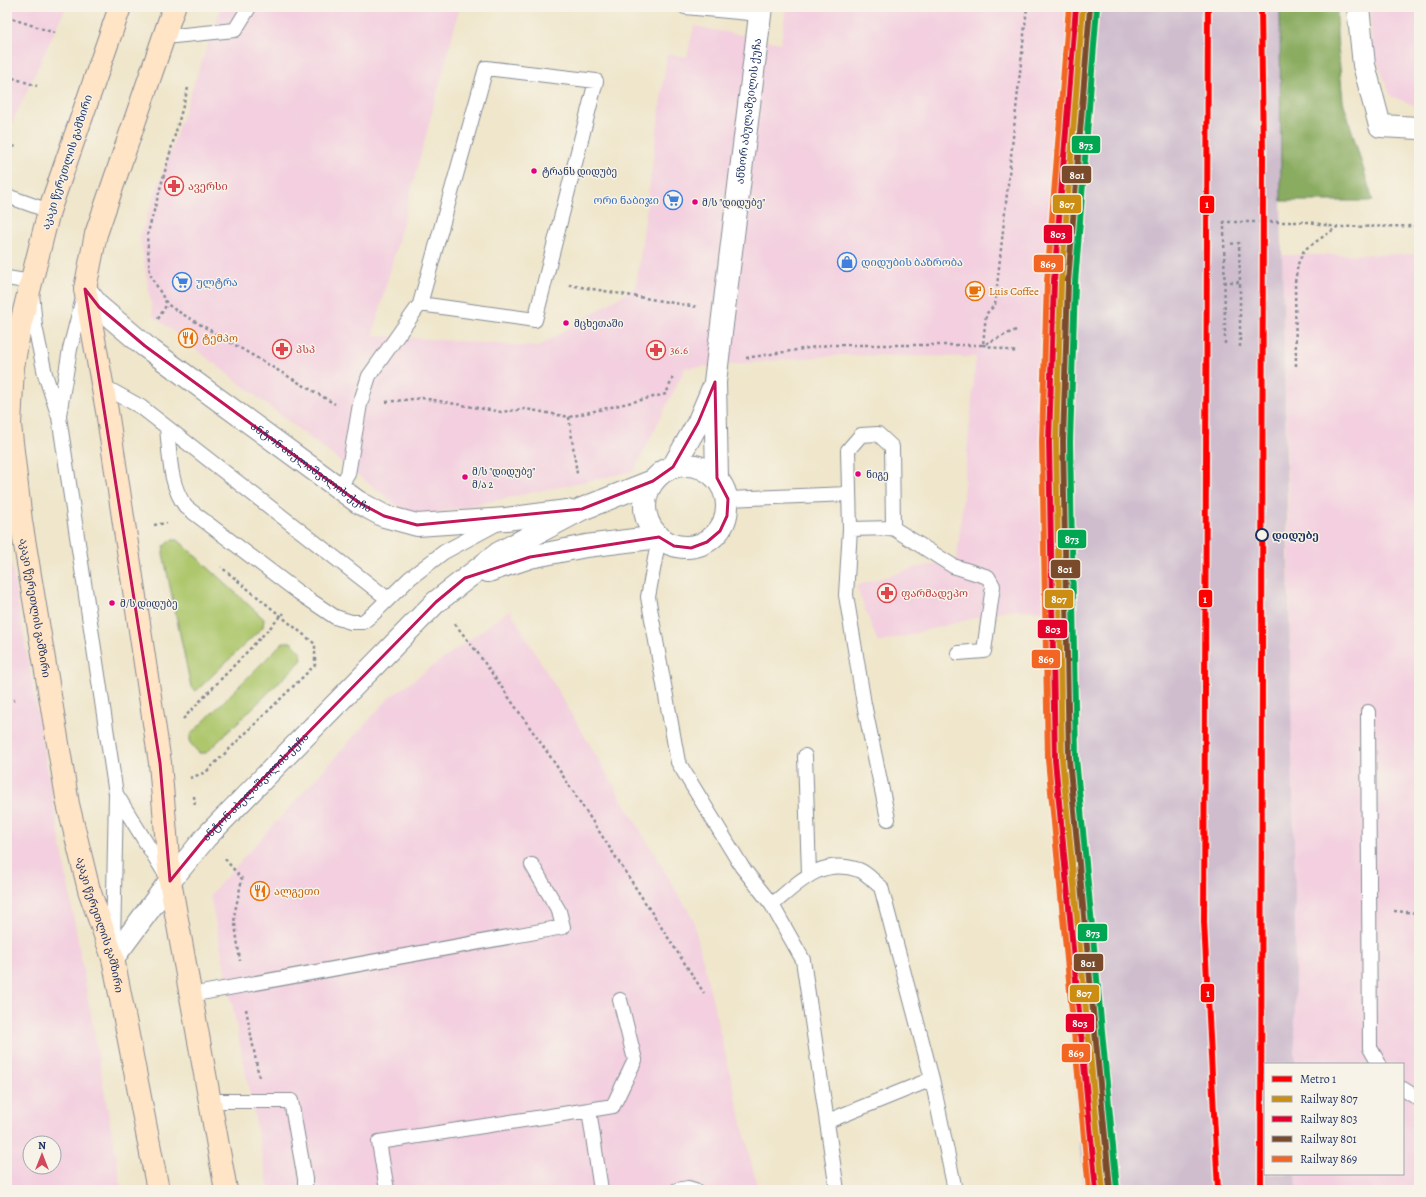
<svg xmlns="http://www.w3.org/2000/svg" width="1426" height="1197" font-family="Alegreya,'Noto Serif Georgian',serif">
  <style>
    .built { fill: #f3cfdf; fill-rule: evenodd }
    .industrial { fill: #cfbdce }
    .green { fill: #aec76d; stroke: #647b66 }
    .forest { fill: #8aac60; stroke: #526e5f }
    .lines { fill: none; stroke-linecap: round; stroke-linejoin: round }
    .service-casing { stroke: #858a94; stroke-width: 16 }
    .minor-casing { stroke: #858a94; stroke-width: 24 }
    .tertiary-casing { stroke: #858a94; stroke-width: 24 }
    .secondary-casing { stroke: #858a94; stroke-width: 24 }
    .path { stroke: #858a94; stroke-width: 2.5; stroke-dasharray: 3 3; stroke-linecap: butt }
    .service { stroke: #fff; stroke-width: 14 }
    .minor { stroke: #fff; stroke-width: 22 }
    .tertiary { stroke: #fff; stroke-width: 22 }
    .secondary { stroke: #ffe4c6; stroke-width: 22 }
    .rail-1-casing { stroke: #f7f3e8; stroke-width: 9 }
    .rail-2-casing { stroke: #f7f3e8; stroke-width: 9 }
    .rail-3-casing { stroke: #f7f3e8; stroke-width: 9 }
    .rail-4-casing { stroke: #f7f3e8; stroke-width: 9 }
    .rail-5-casing { stroke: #f7f3e8; stroke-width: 9 }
    .rail-1 { stroke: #cb8e13; stroke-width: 6 }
    .rail-2 { stroke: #e4002b; stroke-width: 6 }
    .rail-3 { stroke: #7a4b2a; stroke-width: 6 }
    .rail-4 { stroke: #f26522; stroke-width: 6 }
    .rail-5 { stroke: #00a651; stroke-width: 6 }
    .metro-1-casing { stroke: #f7f3e8; stroke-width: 9 }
    .metro-1 { stroke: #f00; stroke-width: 6 }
    .marked { fill: none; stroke: #c2185b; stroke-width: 3; stroke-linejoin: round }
    .bus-dot { fill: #e5007d; stroke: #f7f3e8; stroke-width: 1.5 }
    .stop-dot { fill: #f7f3e8; stroke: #1b2f5e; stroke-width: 2 }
    .labels { text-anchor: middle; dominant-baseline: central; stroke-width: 3; stroke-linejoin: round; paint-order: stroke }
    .bus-label { font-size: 10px; fill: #1b2f5e; stroke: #f7f3e8; text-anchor: start }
    .street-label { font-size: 11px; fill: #1b2f5e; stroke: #f7f3e8 }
    .health-label { font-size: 11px; fill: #be3a42; stroke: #f7f3e8; text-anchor: start }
    .shop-label { font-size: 11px; fill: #366cbe; stroke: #f7f3e8; text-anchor: start }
    .food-label { font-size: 11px; fill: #c56008; stroke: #f7f3e8; text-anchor: start }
    .stop-label { font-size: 11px; font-weight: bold; fill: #1b2f5e; stroke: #f7f3e8; text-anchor: start }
    .line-badge { stroke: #f7f3e8; stroke-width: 1.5 }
    .badge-label { font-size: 11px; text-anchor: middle; font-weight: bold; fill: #fff }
  </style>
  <rect width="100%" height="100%" fill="#f7f3e8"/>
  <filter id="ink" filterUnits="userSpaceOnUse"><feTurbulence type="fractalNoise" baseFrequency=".025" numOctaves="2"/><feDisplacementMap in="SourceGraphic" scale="8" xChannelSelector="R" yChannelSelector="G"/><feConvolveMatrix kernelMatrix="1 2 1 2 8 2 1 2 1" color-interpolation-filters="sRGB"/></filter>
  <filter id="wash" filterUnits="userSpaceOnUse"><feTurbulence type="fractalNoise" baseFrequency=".012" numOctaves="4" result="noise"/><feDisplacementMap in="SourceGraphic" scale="16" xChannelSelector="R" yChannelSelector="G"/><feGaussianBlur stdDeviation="0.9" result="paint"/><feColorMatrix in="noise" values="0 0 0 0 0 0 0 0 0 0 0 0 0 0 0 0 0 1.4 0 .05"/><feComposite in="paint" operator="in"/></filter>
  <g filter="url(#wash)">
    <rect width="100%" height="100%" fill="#efe6cb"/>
    <path class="built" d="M7,7H66L7,134Z
      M221,7H460L373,335L538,347L636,287L667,54L687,57L694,26L781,43L786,7H1074L1047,381L1048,611L1006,610L878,643L856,586L914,568L957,561L976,357L844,355L685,368L634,471L413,518L153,316L140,237Z
      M1371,7H1419V107L1391,96L1371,47Z
      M1419,254V1190H1296V1174H1403V1064H1294L1289,524L1282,255Z
      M7,540L122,1190H7ZM30,1143H54V1167H30Z
      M510,610L693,919L758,1190H269L210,895L389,698Z"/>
    <path class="industrial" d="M1074,7H1280L1281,201L1295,901V1064H1265V1174H1296L1297,1190H1083L1049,763L1047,381Z"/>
    <path class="green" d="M171,540H178L264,619L263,627L196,691L191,687L163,553L164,546Z
      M283,642H291L301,652L302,660L206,753H199L190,743V735Z"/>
    <path class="forest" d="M1280,7H1337V36L1343,101L1373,201H1281Z"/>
  </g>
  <g filter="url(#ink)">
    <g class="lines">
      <g class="service-casing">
        <path id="service" d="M685,7L760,14
          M164,37L235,30L248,9
          M7,196L49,211
          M7,278L31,282L35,326L45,374L59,417L116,794L113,945
          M103,386L141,407L388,599
          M59,415L70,349L83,298
          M167,428C170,455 169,485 186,507L298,592L335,617L351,622H363L374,613L410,578L444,552L498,523
          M878,434L892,447L893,528L850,529L848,450L861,435Z
          M339,488L348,474L360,404L369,376L420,304L486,68L596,81L535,320L420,304
          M728,499L848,494
          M893,528L953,566L988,577L993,586L984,651L958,653
          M850,529L846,595L864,704L888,819
          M659,537L648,597L678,762L742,867L772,905L803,960L837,1190
          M1368,712L1370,1048L1379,1064
          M805,756L809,873
          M116,794L166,875
          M772,905C798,883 820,857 859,870C866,872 874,882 881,887L932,1079L955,1190
          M190,995L563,927L559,911L532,865
          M1403,1089L1419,1099
          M210,1101H291L305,1179V1190
          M589,1110L613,1106L635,1060L620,1000
          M828,1121L932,1079
          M387,1190L379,1142L589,1110L601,1190
          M677,1190L688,1188L695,1190"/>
      </g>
      <g class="minor-casing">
        <path id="minor" d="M1358,7L1364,65L1380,126L1419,128"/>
      </g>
      <g class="tertiary-casing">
        <g id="tertiary">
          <path id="s1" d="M85,289L99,307L145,346L358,502L384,516L417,525L506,519L567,511"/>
          <circle cx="686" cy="506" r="41"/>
          <path d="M673,467L698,423L712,390"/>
          <path id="s2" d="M717,478L715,382L761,7"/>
          <path d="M488,571L530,557L586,546L659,537"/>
          <path id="s3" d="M113,958L170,881L206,837L436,602L499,553L582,509L653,481"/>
        </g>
      </g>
      <g class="secondary-casing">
        <g id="secondary">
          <path id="s4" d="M120,7L49,211L20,327L13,367L10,425L21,521L68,804L89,890L113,958L158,1190"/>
          <path d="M174,7L96,234L85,289L107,411L160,763L170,881L226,1190"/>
        </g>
      </g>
      <path class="path" d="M7,17L55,33
        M7,76L37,86
        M188,88L147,236L150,274L167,304L174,309L335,404
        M7,144L16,147
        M1224,282H1240L1239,243L1229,244
        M569,285L697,307
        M158,319L167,304
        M1016,330L983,345L1017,352
        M1225,344L1224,222H1309L1336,227
        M1240,347V282
        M746,358L828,345H983L986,314L995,305L1027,7
        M1296,366L1295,282L1298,264L1304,250L1337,227L1418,226
        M386,402L422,398L501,412L526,409L569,417L666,394L673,377
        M569,417L577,474
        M154,525L167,523
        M455,624L477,652L552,759L704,993
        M7,701L15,700
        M183,719L284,613
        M190,778L206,772L315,665V644L221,567
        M194,796L195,807
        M225,859L242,879L234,916L240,961
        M1394,911L1419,913
        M246,1009L259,1077"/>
      <use href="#service" class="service"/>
      <use href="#minor" class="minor"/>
      <use href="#tertiary" class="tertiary"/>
      <use href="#secondary" class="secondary"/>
      <g class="rail-1-casing">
        <path id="rail-1" d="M1083,7L1061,282L1056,442L1062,759L1103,1190"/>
      </g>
      <g class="rail-2-casing">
        <path id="rail-2" d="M1076,7L1054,281L1049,442L1055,760L1096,1190"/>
      </g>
      <g class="rail-3-casing">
        <path id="rail-3" d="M1090,8L1068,282L1063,442L1069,759L1110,1189"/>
      </g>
      <g class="rail-4-casing">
        <path id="rail-4" d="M1069,7L1047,281L1042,442L1048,760L1089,1190"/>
      </g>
      <g class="rail-5-casing">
        <path id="rail-5" d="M1097,8L1075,283L1070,442L1076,758L1117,1189"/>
      </g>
      <use href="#rail-1" class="rail-1"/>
      <use href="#rail-2" class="rail-2"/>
      <use href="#rail-3" class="rail-3"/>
      <use href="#rail-4" class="rail-4"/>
      <use href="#rail-5" class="rail-5"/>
      <g class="metro-1-casing">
        <path id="metro-1" d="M1208,7L1204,922L1218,1190
          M1261,7L1263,155L1261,1190"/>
      </g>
      <use href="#metro-1" class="metro-1"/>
    </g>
  </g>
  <path class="marked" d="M85,289L99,307L145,346L358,502L384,516L417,525L582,509L653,481L673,467L698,423L715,382L717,478L728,499L727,516L720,531L707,542L691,548L674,546L659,537L530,557L465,578L436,602L206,837L170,881L160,763Z"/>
  <defs>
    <g id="pharmacy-ring" transform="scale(1)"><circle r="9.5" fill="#f7f3e8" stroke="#e0444e" stroke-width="1.5"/><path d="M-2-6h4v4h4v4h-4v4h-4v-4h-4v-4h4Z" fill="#e0444e"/></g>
    <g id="supermarket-ring" transform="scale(1)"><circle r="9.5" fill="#f7f3e8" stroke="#3f7fe0" stroke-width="1.5"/><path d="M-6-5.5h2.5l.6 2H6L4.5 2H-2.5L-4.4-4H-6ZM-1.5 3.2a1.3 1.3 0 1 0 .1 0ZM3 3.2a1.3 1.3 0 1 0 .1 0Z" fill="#3f7fe0"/></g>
    <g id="shop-ring" transform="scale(1)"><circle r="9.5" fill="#f7f3e8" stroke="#3f7fe0" stroke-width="1.5"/><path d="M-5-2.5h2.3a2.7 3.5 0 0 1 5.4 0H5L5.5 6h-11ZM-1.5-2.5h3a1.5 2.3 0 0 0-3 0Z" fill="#3f7fe0"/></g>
    <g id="cafe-ring" transform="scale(1)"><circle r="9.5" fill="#f7f3e8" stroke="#e8710a" stroke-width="1.5"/><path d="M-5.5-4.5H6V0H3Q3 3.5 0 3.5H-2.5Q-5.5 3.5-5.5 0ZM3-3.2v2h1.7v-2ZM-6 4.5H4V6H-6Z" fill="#e8710a"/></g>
    <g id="restaurant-ring" transform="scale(1)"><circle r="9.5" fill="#f7f3e8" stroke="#e8710a" stroke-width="1.5"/><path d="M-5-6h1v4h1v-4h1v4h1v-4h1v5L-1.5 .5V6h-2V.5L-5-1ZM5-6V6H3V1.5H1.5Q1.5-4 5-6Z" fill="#e8710a"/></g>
  </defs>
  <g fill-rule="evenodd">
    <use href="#pharmacy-ring" x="174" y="186"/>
    <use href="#supermarket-ring" x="673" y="200"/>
    <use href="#shop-ring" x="847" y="262"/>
    <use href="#supermarket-ring" x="182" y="282"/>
    <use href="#cafe-ring" x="975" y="291"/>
    <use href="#restaurant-ring" x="188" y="338"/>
    <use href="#pharmacy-ring" x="282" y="349"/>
    <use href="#pharmacy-ring" x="656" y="350"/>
    <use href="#pharmacy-ring" x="887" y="593"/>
    <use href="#restaurant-ring" x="260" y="891"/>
  </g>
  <g class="bus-dot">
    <circle cx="534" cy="171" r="3.5"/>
    <circle cx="695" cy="202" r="3.5"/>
    <circle cx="566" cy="323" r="3.5"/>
    <circle cx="858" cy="474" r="3.5"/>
    <circle cx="465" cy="477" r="3.5"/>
    <circle cx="112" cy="603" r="3.5"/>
  </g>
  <circle class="stop-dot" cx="1262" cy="535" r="6"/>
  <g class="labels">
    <g class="bus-label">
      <text x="542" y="171">ტრანს დიდუბე</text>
      <text x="702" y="202">მ/ს "დიდუბე"</text>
      <text x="574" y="323">მცხეთაში</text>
      <text x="472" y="471">მ/ს "დიდუბე"<tspan x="472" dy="13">მ/ა 2</tspan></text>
      <text x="866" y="474">ნიგე</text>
      <text x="120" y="603">მ/ს დიდუბე</text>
    </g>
    <g class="street-label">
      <text stroke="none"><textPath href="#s2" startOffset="369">ანზორ აბულაშვილის ქუჩა</textPath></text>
      <text transform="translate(67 162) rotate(-72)">აკაკი წერეთლის გამზირი</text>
      <text stroke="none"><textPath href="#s1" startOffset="289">ანტონ აბულაშვილის ქუჩა</textPath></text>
      <text stroke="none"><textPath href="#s4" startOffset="619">აკაკი წერეთლის გამზირი</textPath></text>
      <text stroke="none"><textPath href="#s3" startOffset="223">ანტონ აბულაშვილის ქუჩა</textPath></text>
      <text stroke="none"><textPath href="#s4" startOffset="943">აკაკი წერეთლის გამზირი</textPath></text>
    </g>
    <g class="health-label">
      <text x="188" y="186">ავერსი</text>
      <text x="296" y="349">პსპ</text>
      <text x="670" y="350">36.6</text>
      <text x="901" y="593">ფარმადეპო</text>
    </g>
    <g class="shop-label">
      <text x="659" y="200" text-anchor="end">ორი ნაბიჯი</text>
      <text x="861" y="262">დიდუბის ბაზრობა</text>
      <text x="196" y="282">ულტრა</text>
    </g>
    <g class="food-label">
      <text x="989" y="291">Luis Coffee</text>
      <text x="202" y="338">ტემპო</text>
      <text x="274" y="891">ალგეთი</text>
    </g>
    <g class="stop-label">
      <text x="1272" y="535">დიდუბე</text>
    </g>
  </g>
  <g class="line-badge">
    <rect x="1071" y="135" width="30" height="19" rx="4" fill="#00a651"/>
    <rect x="1061" y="165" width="31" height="19" rx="4" fill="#7a4b2a"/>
    <rect x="1052" y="194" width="30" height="20" rx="4" fill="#cb8e13"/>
    <rect x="1199" y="195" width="16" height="19" rx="4" fill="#f00"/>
    <rect x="1043" y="224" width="30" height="20" rx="4" fill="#e4002b"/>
    <rect x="1033" y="254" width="31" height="19" rx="4" fill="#f26522"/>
    <rect x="1057" y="529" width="30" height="20" rx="4" fill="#00a651"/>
    <rect x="1050" y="559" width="31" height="20" rx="4" fill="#7a4b2a"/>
    <rect x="1198" y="589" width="15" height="19" rx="4" fill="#f00"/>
    <rect x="1044" y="589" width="30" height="20" rx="4" fill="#cb8e13"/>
    <rect x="1037" y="619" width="31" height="20" rx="4" fill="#e4002b"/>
    <rect x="1031" y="649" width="30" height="20" rx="4" fill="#f26522"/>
    <rect x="1077" y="923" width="31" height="19" rx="4" fill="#00a651"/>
    <rect x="1073" y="953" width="31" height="19" rx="4" fill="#7a4b2a"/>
    <rect x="1200" y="983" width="15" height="20" rx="4" fill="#f00"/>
    <rect x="1069" y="984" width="31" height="19" rx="4" fill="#cb8e13"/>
    <rect x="1065" y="1013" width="30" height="20" rx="4" fill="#e4002b"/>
    <rect x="1061" y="1043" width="30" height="20" rx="4" fill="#f26522"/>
  </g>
  <g class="badge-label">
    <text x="1086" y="149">873</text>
    <text x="1077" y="179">801</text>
    <text x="1067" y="208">807</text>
    <text x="1207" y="208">1</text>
    <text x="1058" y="238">803</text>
    <text x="1048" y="268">869</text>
    <text x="1072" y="543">873</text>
    <text x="1065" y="573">801</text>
    <text x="1205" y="603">1</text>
    <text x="1059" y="603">807</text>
    <text x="1053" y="633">803</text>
    <text x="1046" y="663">869</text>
    <text x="1093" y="937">873</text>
    <text x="1088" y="967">801</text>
    <text x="1208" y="997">1</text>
    <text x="1084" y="997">807</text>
    <text x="1080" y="1027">803</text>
    <text x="1076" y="1057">869</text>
  </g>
  <rect width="1426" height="1197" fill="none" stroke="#f7f3e8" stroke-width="24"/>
  <rect x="1264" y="1063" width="140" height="112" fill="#f7f3e8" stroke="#9fa5b1"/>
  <rect x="1272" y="1076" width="20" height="6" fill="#ff0000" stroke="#9fa5b1"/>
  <text x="1300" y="1083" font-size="12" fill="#1b2f5e">Metro 1</text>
  <rect x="1272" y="1096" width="20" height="6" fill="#cb8e13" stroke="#9fa5b1"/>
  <text x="1300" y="1103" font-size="12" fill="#1b2f5e">Railway 807</text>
  <rect x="1272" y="1116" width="20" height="6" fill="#e4002b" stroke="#9fa5b1"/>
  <text x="1300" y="1123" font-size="12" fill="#1b2f5e">Railway 803</text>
  <rect x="1272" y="1136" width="20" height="6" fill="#7a4b2a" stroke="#9fa5b1"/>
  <text x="1300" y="1143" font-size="12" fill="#1b2f5e">Railway 801</text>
  <rect x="1272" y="1156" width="20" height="6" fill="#f26522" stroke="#9fa5b1"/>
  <text x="1300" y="1163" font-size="12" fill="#1b2f5e">Railway 869</text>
  <g transform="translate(42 1155)"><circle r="19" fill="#f7f3e8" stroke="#9fa5b1"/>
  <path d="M0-3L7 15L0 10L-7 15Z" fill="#d1495b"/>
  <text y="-6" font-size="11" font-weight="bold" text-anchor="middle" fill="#1b2f5e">N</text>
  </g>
</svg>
